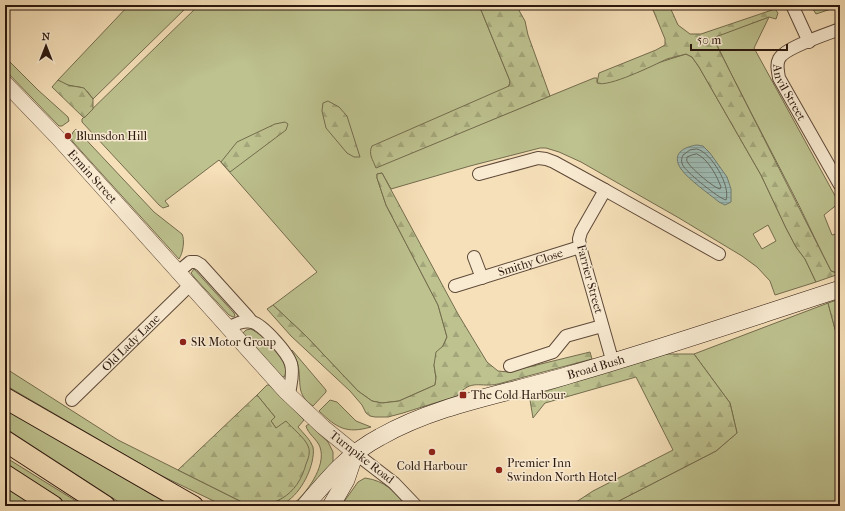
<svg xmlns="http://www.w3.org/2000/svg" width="845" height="511" font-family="'IM FELL French Canon',serif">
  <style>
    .green { fill: #bdc28f; stroke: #746c4e; fill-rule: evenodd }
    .forest { fill: url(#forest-firs); stroke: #746c4e }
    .water { fill: url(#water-rules); stroke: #707a72 }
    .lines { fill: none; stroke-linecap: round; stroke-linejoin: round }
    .shore { stroke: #646a62; stroke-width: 1 }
    .minor-casing { stroke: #5e4939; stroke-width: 14 }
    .tertiary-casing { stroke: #5e4939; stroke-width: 16 }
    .secondary-casing { stroke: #2b170e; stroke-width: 18 }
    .trunk-casing { stroke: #2b170e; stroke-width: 22 }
    .minor { stroke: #f9ebd2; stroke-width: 12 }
    .tertiary { stroke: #f9ebd2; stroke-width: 15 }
    .secondary { stroke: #f9ebd2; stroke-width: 17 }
    .trunk { stroke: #f6e0b9; stroke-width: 20 }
    .poi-dot { fill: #8f2418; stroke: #f9ebd2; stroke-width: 1.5 }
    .labels { text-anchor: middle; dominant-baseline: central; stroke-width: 3; stroke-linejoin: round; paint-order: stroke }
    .street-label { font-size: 12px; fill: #2b170e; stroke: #f9ebd2 }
    .poi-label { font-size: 12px; fill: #2b170e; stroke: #f9ebd2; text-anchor: start }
  </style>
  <defs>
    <pattern id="forest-firs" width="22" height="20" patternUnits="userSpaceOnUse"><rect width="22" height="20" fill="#bdc28f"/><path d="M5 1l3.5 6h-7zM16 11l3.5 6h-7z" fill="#a3a67a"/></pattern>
    <pattern id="water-rules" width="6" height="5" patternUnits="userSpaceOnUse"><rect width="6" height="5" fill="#9ebcb5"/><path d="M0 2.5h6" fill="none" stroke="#88a19a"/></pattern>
  </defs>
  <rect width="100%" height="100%" fill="#f6e0b9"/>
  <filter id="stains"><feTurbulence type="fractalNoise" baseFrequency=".005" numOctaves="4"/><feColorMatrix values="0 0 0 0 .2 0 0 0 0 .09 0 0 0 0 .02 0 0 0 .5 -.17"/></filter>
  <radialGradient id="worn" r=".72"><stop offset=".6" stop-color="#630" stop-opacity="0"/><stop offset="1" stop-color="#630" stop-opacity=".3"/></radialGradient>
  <path class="green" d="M129,5H189L93,99C82,83 81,89 67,85C64,84 61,82 58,80Z
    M199,5H270L272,8L278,5H479L510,81L509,86L376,167L594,78H597V82L686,54L692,57L699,67L761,175L786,228L796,247L805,259L816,282L775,295L770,281L757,267L742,256L679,218L581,162L559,152L546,148H540L470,166L391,189L382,173L377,174V178L386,205L438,305L447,337L434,365L436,378L435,385L399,401L382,403L372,401L358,391L306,336L273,305L317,272L219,160L165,201L169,206L163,208L159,205L82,122V119ZM768,225L776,241L762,249L753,234Z
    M769,17L754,48L839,203L824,215L832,235L840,233V270L835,272L831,271C816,242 803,212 788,184C763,135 737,87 713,37Z
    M5,57L38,90L68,117L69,121L62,126H59L5,70Z
    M76,129L154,212L182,234C185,240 183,253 179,259L73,142L71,139L73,132Z
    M194,269L234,313L235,316L233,317L229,315L194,277L191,273Z
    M828,303L835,329L840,342V506H609L716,451L737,433L730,403L694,354Z
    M251,329C264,336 291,361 285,376L283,377L280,375L245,335L243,333L246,330Z
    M292,350L326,390V392L313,406C295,394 302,383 298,365C297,360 294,356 291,351Z
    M5,368L118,440L242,502L252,506H224L158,474L5,385Z
    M267,385H269L304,420L298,427C303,433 310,439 313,447C314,452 313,457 312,462C308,479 294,503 276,506C273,506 269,506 266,506L279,501L276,428L271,421L275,417L257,395Z
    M330,400L337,402L356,421L371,427C346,434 337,428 319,411Z
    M5,409L172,506H125L5,428Z
    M309,424L328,442L333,452V462L299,502L294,506H291C305,495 327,467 320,447C317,439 308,434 306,426Z
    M5,457L84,506H70L5,465Z
    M365,478C386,481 393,491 407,506H341L358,482Z
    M5,486L36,506H5Z"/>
  <path class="forest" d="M479,5H516L525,21L528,35L550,96L376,168C373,160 368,154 372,146L509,86L510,81Z
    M651,5H669L678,25L690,34H701L775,9L778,13L776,19L769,17L713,38L831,271L839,274L816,282L805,259L796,247L786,228L761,175L699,67L692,57L686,54C679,56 673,57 667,59C654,65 608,88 597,83L599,73L656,50L665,45V39Z
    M812,5H840V6L816,14L813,9Z
    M58,80L68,85L84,88L93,99V109L84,118L52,87Z
    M328,101L339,107L347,116L360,157H354L347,153L326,128L322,111L323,103Z
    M285,122L288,124L286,130L230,172L221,162L237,142L275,124Z
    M382,173L458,314L487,362L498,371L508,372L590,352L592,359L498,384C480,388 472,378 457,396L403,413L388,417H375L370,416L366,413L362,405L350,391L291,336L267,309L273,305L306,336L358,391L372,401L382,403L399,401L435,385L436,378L434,365L436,352L443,346L447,337L438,305L386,205L377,178V174Z
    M840,299V342L835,329L828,303Z
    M663,354H694L730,403L737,433L716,451L609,506H570L593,491L673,450L636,377L545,403L533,418L530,400L540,393Z
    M257,395L275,417L271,421L276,428L286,421C292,428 305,438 308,446C311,452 308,459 306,464C298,495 273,511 242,502L178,470Z"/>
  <path class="water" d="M697,145L703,146L710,153L727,177L731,189V202L725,205L719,202C708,193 689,180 681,169C671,154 683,147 697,145Z"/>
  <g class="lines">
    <path class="shore" d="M697,149C711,152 731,186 726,200C718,198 689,174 684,167C681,163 681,159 683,155L690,150Z
      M697,154C708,159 717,176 721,187L720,189C714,188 693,170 688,163C686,160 687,160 687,157L692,155Z"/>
    <g class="minor-casing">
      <g id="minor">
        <path d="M792,5L809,42"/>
        <path id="s1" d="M840,29C827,34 784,48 779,59C776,65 778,71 779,78L840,185"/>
        <path d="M479,174L538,158L546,159L554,162L605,190"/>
        <path d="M474,257L482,278"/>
        <path d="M178,272L190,262H196L201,265L248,317L252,322"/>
        <path id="s2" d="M455,286L580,247"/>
        <path d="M228,328C236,324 243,320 252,322C263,325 288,353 291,364C294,374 290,385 289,395"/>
        <path d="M613,363L580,247L579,239L581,232L605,190L719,254"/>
        <path d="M510,366L553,352L566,336L602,326"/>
        <path id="s3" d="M72,400L190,285"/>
        <path d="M355,453L394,483L416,506"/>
      </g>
    </g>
    <g class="tertiary-casing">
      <g id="tertiary">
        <path id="s4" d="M5,83L58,138L285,391L323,427L355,453"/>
      </g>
    </g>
    <g class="secondary-casing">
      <g id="secondary">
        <path id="s5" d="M305,506C327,480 349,453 380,437C438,404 506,394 569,375C660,349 750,318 840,289"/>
        <path d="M331,506L346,480L355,453"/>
      </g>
    </g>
    <g class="trunk-casing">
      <path id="trunk" d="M5,398L193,506
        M5,441L105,506
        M5,475L53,506"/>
    </g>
    <use href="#minor" class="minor"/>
    <use href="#tertiary" class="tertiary"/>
    <use href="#secondary" class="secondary"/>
    <use href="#trunk" class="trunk"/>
  </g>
  <g class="poi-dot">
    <circle cx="68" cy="136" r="4"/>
    <circle cx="183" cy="342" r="4"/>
    <rect x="459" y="391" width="8" height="8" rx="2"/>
    <circle cx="432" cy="452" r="4"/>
    <circle cx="499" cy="470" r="4"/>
  </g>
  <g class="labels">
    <g class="street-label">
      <text stroke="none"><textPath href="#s1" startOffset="105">Anvil Street</textPath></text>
      <text stroke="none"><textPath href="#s4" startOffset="128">Ermin Street</textPath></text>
      <text stroke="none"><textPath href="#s2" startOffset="79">Smithy Close</textPath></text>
      <text transform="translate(590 279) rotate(75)">Farrier Street</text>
      <text stroke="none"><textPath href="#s3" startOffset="82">Old Lady Lane</textPath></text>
      <text stroke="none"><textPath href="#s5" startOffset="330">Broad Bush</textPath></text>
      <text transform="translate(362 457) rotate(38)">Turnpike Road</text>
    </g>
    <g class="poi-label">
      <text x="76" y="136">Blunsdon Hill</text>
      <text x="191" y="342">SR Motor Group</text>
      <text x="471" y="395">The Cold Harbour</text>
      <text x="507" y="463">Premier Inn<tspan x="507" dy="14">Swindon North Hotel</tspan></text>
      <text x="432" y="466" text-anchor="middle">Cold Harbour</text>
    </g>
  </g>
  <rect width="845" height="511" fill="none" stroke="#f6e0b9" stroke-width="20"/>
  <rect x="6" y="6" width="833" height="499" fill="none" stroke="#2b170e" stroke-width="2"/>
  <rect x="10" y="10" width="825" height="491" fill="none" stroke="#2b170e"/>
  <g transform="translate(46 46)" stroke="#f9ebd2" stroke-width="3" paint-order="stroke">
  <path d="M0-3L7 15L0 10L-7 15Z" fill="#2b170e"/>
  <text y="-6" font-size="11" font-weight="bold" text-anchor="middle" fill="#2b170e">N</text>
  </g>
  <path d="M691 44v6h96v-6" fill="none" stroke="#2b170e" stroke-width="2"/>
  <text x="697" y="44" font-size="12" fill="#2b170e" stroke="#f9ebd2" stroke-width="3" paint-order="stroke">50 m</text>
  <rect width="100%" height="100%" filter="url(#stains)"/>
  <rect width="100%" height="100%" fill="url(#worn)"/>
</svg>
